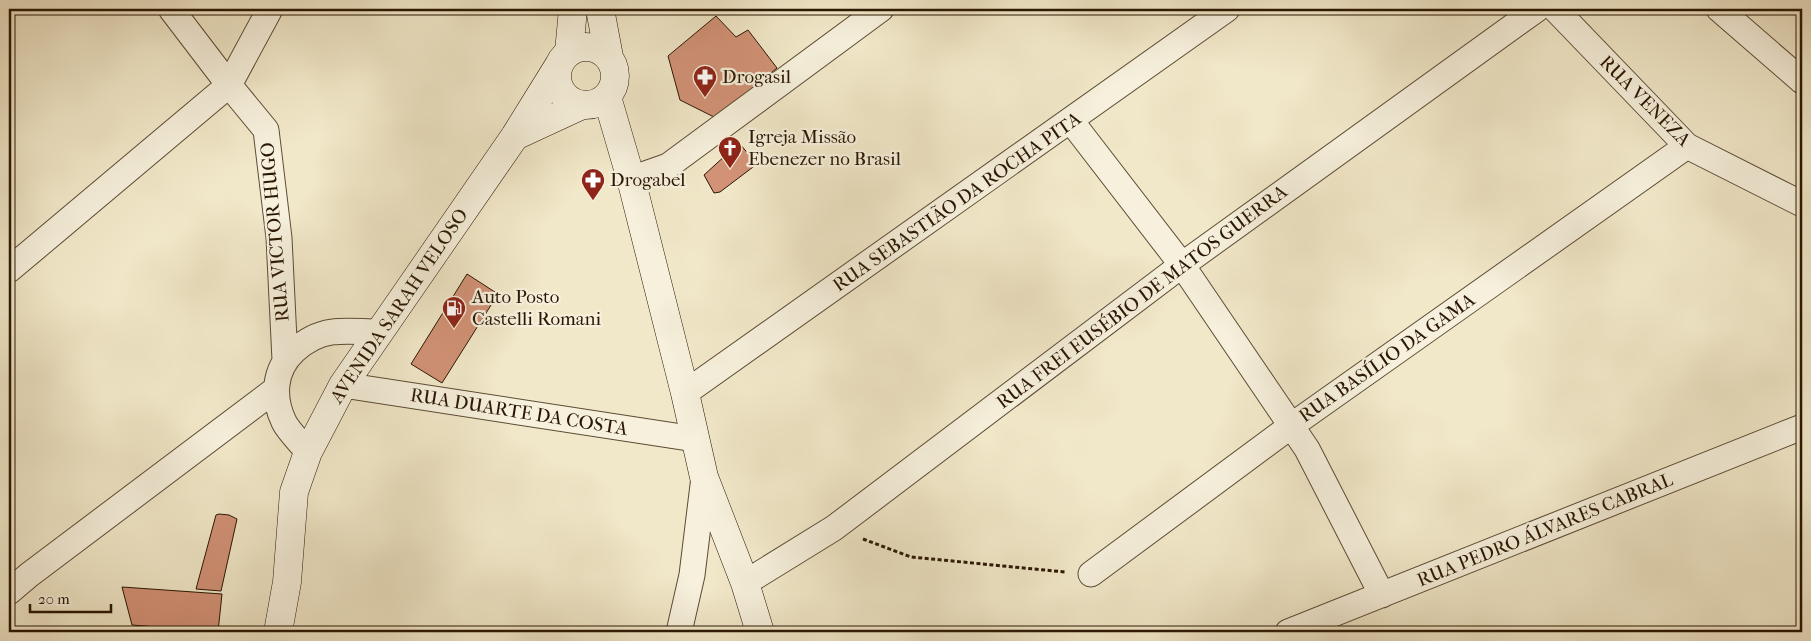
<svg xmlns="http://www.w3.org/2000/svg" width="1811" height="641" font-family="'IM FELL French Canon',serif">
  <style>
    .building { fill: #d29277; stroke: #2a1703 }
    .lines { fill: none; stroke-linecap: round; stroke-linejoin: round }
    .minor-casing { stroke: #5c4b34; stroke-width: 27 }
    .secondary-casing { stroke: #2a1703; stroke-width: 29 }
    .path { stroke: #2a1703; stroke-width: 3; stroke-dasharray: 4 2.5; stroke-linecap: butt }
    .minor { stroke: #f6f0dc; stroke-width: 25 }
    .secondary { stroke: #f6f0dc; stroke-width: 28 }
    .labels { text-anchor: middle; dominant-baseline: central; stroke-width: 4.5; stroke-linejoin: round; paint-order: stroke }
    .poi-label { font-size: 19px; fill: #2a1703; stroke: #f6f0dc; text-anchor: start }
    .street-label { font-size: 19px; fill: #2a1703; stroke: #f6f0dc }
  </style>
  <rect width="100%" height="100%" fill="#f1e8c9"/>
  <filter id="stains"><feTurbulence type="fractalNoise" baseFrequency=".004" numOctaves="4"/><feColorMatrix values="0 0 0 0 .2 0 0 0 0 .09 0 0 0 0 .02 0 0 0 .5 -.17"/></filter>
  <radialGradient id="worn" r=".72"><stop offset=".6" stop-color="#630" stop-opacity="0"/><stop offset="1" stop-color="#630" stop-opacity=".3"/></radialGradient>
  <path class="building" d="M716,16L736,37L748,30L777,68L716,118L680,100L668,56Z
    M739,143L757,164L720,192L714,193L704,175Z
    M467,274L498,294L442,383L411,364Z
    M219,514L229,515L237,519L221,591L196,589L216,515Z
    M122,587L222,594L218,632L132,625Z"/>
  <g class="lines">
    <g class="minor-casing">
      <path id="minor" d="M171,9L229,85L266,130L279,238L285,360
        M1555,9L1687,146L1802,204
        M1719,9L1802,81
        M1071,121L1182,265L1307,449L1382,595
        M631,179L668,166L881,9
        M9,270L229,85L270,9
        M343,385L695,439
        M685,393L1227,9
        M308,452C301,443 289,432 284,422C272,397 274,370 294,351C305,341 318,334 332,332C347,330 363,332 378,332
        M1091,574L1291,426L1687,146
        M745,583L834,528L1182,265L1537,9
        M9,592L29,575L276,389
        M679,632L692,575L704,477
        M1288,632L1802,427"/>
    </g>
    <g class="secondary-casing">
      <path id="secondary" d="M600,9L609,57
        M557 76a29 29 0 1 1 58 0a29 29 0 1 1-58 0Z
        M569,52L573,9
        M607,97L631,179L685,393L704,477L745,583L760,632
        M515,136L582,105
        M278,632L287,582L294,492L308,452L343,385L515,136L559,65"/>
    </g>
    <path class="path" d="M863,539L911,557L1065,572
      M9,548L14,554"/>
    <use href="#minor" class="minor"/>
    <use href="#secondary" class="secondary"/>
  </g>
  <defs>
    <g id="pharmacy-pin" transform="scale(1.25)"><path d="M0 17L-7.5 6A9.5 9.5 0 1 1 7.5 6Z" fill="#8f2418" stroke="#f6f0dc"/><path d="M-2-6h4v4h4v4h-4v4h-4v-4h-4v-4h4Z" fill="#fff"/></g>
    <g id="church-pin" transform="scale(1.25)"><path d="M0 17L-7.5 6A9.5 9.5 0 1 1 7.5 6Z" fill="#8f2418" stroke="#f6f0dc"/><path d="M-1.2-6h2.4v3.5h3.3v2.4h-3.3V6h-2.4V-.1h-3.3v-2.4h3.3Z" fill="#fff"/></g>
    <g id="fuel-pin" transform="scale(1.25)"><path d="M0 17L-7.5 6A9.5 9.5 0 1 1 7.5 6Z" fill="#8f2418" stroke="#f6f0dc"/><path d="M-5.5-6h7V0h2V4h1.3V-2.5L3-4.5l.8-.8L6-3V5H2.5V1h-1V6h-7ZM-4.2-4.7v3.2H.2V-4.7Z" fill="#fff"/></g>
  </defs>
  <g fill-rule="evenodd">
    <use href="#pharmacy-pin" x="705" y="77"/>
    <use href="#church-pin" x="730" y="148"/>
    <use href="#pharmacy-pin" x="593" y="180"/>
    <use href="#fuel-pin" x="454" y="308"/>
  </g>
  <g class="labels">
    <g class="poi-label">
      <text x="722" y="77">Drogasil</text>
      <text x="748" y="137">Igreja Missão<tspan x="748" dy="22">Ebenezer no Brasil</tspan></text>
      <text x="610" y="180">Drogabel</text>
      <text x="472" y="297">Auto Posto<tspan x="472" dy="22">Castelli Romani</tspan></text>
    </g>
    <g class="street-label">
      <text transform="translate(1645 101) rotate(45)">RUA VENEZA</text>
      <text transform="translate(957 202) rotate(-35)">RUA SEBASTIÃO DA ROCHA PITA</text>
      <text transform="translate(275 232) rotate(-95)">RUA VICTOR HUGO</text>
      <text transform="translate(1142 297) rotate(-37)">RUA FREI EUSÉBIO DE MATOS GUERRA</text>
      <text transform="translate(399 306) rotate(-56)">AVENIDA SARAH VELOSO</text>
      <text transform="translate(1387 358) rotate(-35)">RUA BASÍLIO DA GAMA</text>
      <text transform="translate(519 412) rotate(9)">RUA DUARTE DA COSTA</text>
      <text transform="translate(1545 530) rotate(-22)">RUA PEDRO ÁLVARES CABRAL</text>
    </g>
  </g>
  <rect width="1811" height="641" fill="none" stroke="#f1e8c9" stroke-width="30"/>
  <rect x="10" y="10" width="1791" height="621" fill="none" stroke="#2a1703" stroke-width="2.5"/>
  <rect x="15" y="15" width="1781" height="611" fill="none" stroke="#2a1703"/>
  <path d="M30 604v8h81v-8" fill="none" stroke="#2a1703" stroke-width="2.5"/>
  <text x="38" y="604" font-size="15" fill="#2a1703" stroke="#f6f0dc" stroke-width="4" paint-order="stroke">20 m</text>
  <rect width="100%" height="100%" filter="url(#stains)"/>
  <rect width="100%" height="100%" fill="url(#worn)"/>
</svg>
